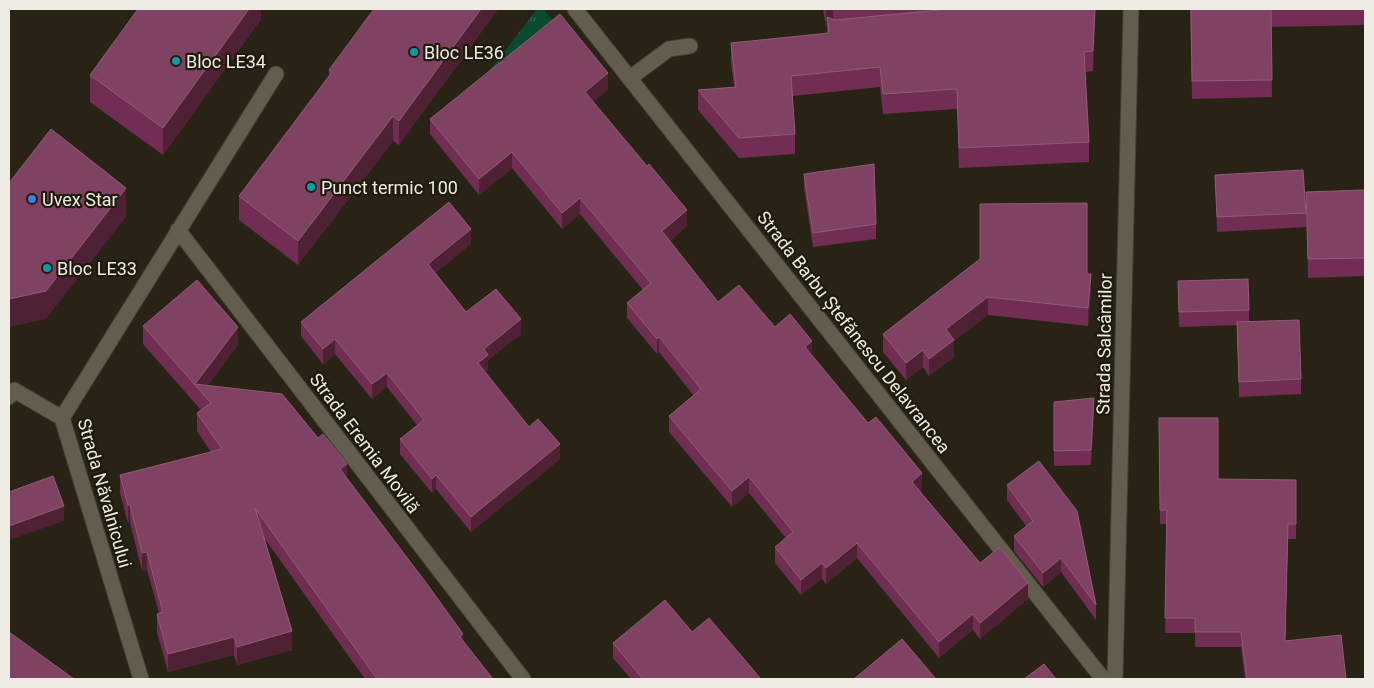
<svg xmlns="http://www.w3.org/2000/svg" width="1374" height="688" font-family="Roboto,sans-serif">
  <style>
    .grass { fill: url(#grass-tufts) }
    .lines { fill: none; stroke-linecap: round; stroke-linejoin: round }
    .minor-casing { stroke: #423e34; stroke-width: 17 }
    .minor { stroke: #635d4e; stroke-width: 15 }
    .wall { fill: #712d53 }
    .shaded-wall { fill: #4e2134 }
    .building { fill: #7f4262; stroke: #905c76 }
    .culture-dot { fill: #0f9aa8; stroke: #1f1a0c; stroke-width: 2 }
    .shop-dot { fill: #3f7fe0; stroke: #1f1a0c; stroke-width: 2 }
    .labels { text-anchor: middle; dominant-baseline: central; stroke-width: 4.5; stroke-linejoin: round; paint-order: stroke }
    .poi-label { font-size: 18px; fill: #efece3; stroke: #1f1a0c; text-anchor: start }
    .street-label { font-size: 18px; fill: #efece3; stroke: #1f1a0c }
  </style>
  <defs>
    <pattern id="grass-tufts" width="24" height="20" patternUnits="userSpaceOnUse" patternTransform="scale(1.25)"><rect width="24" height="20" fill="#0a4b2f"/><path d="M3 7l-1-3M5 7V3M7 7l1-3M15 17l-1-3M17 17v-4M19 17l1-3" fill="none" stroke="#2e654d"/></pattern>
  </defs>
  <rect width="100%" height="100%" fill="#282315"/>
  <path class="grass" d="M537,9H543L560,29L465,103Z"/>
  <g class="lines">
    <g class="minor-casing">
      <path id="minor" d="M575,9L1103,679
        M630,78L669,49L690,46
        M178,230L523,679
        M9,397L14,390L62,418
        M141,679L62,418L276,74
        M1115,679L1131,9"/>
    </g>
    <use href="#minor" class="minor"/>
  </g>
  <path class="wall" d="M261,9V19L163,155L90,102V75Z
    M498,9L399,145L393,141L298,265L239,220V196L329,76V70Z
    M823,9H1095L1093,71L1085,72L1089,142V162L959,168L957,109L883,114L880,87L792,96L795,134V154L739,158L698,110V90L734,87L731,63V43L827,34V26L826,27Z
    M1190,9H1365V25L1271,27L1272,97L1192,99Z
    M608,89L593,102L687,226L670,241L718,302L775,327L812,355L922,489L920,491L980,563L1028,599L980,639L973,630L939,658L857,558L826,584L822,579L801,595L775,563V547L786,538L749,493L732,507L669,432V416L694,396L659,352L657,354L627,318V303L643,290L580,214L562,229L512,168L479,195L430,134V119Z
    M804,174L876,224V239L813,247L804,188Z
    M1215,175L1306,213V227L1217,232Z
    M1365,190V276L1308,278L1306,192Z
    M471,244L435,273L466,312L521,334L488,360V369L485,372L529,427L560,459L471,532L436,489L432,493L400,454V439L417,425L387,387L372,399L335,354L323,364L301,336V322Z
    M980,259L1087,274L1091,292L1088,326L988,315L954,341V357L929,376L923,367L906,380L883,352V334Z
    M1178,281L1249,310V322L1301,379V394L1239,397L1237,325L1179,327Z
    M143,326L238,345L207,386L347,478L463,641L493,679H365L265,539L292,650L237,665L234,655L168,672L157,632V614L159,613L147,570L142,571L130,523H128L120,493V475L211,452L197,431V413L201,410L143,344Z
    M1054,402L1094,412L1091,465L1054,466Z
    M1159,418L1218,479L1296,480V539H1288L1285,641L1346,679H1245L1241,647H1195V633H1165L1166,524H1160Z
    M1007,485L1096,605V620L1061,572L1043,587L1014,551V536L1026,526L1007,500Z
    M692,632L761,679H631L613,658V643Z"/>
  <path class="shaded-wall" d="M249,9H261V19L163,155V128Z
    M481,9H498L399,145V121Z
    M826,9H833V22L827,17V26L826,27Z
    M1095,9V22L1093,71V51Z
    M608,73V89L585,108V92Z
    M393,116V141L298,265V241Z
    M512,152V168L479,195V179Z
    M126,188V217L46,319L9,327V299Z
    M580,198V214L562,229V213Z
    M687,210V226L662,247V231Z
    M471,229V244L428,279V264Z
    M1091,274V292L1088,326V308Z
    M988,297V315L954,341V357L929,376V359L946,329Z
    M521,319V334L488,360V369L478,377V363L484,349Z
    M238,327V345L202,393L195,384Z
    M659,337V352L657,354V339Z
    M335,339V354L323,364V349Z
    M812,341V356L805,347Z
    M923,350V367L906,380V363Z
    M387,373V387L372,399V384Z
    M1094,398V412L1091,465V450Z
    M560,444V459L471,532V517Z
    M347,464V482L340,469Z
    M922,473V489L912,497V482Z
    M436,475V489L432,493V479Z
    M749,477V493L732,507V491Z
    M128,505H130V523H128Z
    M64,506V521L9,540V526Z
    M857,543V558L826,584V568Z
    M147,552V570L142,571V553Z
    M1061,558V572L1043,587V573Z
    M822,563V579L801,595V580Z
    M1028,583V599L980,639V623Z
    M973,614V630L939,658V642Z
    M292,631V650L237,665V647Z
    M463,634V652L460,637Z
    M234,637V655L168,672V654Z"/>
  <path class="building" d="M138,9H249L163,128L90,75Z
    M374,9H481L399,121L393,116L298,241L239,196L332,72L329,70Z
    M950,9H1095L1093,51L1084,52L1089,142L959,148L957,89L883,94L880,67L791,76L795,134L739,138L698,90L736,87L731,43L829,33L827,17L835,20Z
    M1191,9H1300H1271L1272,80L1192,81Z
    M560,14L608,73L585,92L647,166L649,164L687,210L662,231L718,302L739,285L775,327L790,314L812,341L805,347L868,423L876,417L922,473L912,482L980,563L1000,547L1028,583L980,623L973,614L939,642L857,543L826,568L822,563L801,580L775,547L793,532L749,477L732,491L669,416L701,389L659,337L657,339L627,303L651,283L580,198L562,213L512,152L479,179L430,119Z
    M51,129L126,188L46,291L9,299V183Z
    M874,164L876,224L813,233L804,174Z
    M1303,170L1306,213L1217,217L1215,175Z
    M1365,190V258L1308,259L1306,192Z
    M449,202L471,229L428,264L466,312L496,289L521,319L484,349L488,355L478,363L529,427L538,419L560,444L471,517L436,475L432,479L400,439L424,420L387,373L372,384L335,339L323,349L301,322Z
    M1087,203V274H1091L1088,308L988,297L946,329L954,340L929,359L923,350L906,363L883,334L980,259V204Z
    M1248,279L1249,310L1179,312L1178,281Z
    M197,280L238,327L195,384L282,394L318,438L323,434L347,464L340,469L427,584L463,634L460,637L493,679H377L255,508L292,631L237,647L234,637L168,654L157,614L163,612L147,552L142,553L130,505H128L120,475L222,449L197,413L211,403L143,326Z
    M1299,320L1301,379L1239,382L1237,322Z
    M1094,398L1091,450L1054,451V402Z
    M1159,418H1218V479L1296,480V524H1288L1285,641L1341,635L1346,679H1247L1241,632H1195V618H1165L1167,510H1160Z
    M1039,461L1077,511L1096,605L1061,558L1043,573L1014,536L1033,521L1007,485Z
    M53,476L64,506L9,526V492Z
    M665,600L692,632L709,618L761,679H643L613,643Z
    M9,632L74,679H9Z
    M902,639L936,679H854Z
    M1044,664L1056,679H1024Z"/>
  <g class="culture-dot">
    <circle cx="414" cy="52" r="5"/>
    <circle cx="176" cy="61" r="5"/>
    <circle cx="311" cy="187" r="5"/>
    <circle cx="47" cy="268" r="5"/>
  </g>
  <circle class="shop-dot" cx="32" cy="199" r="5"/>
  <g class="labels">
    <g class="poi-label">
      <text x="424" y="52">Bloc LE36</text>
      <text x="186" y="61">Bloc LE34</text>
      <text x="321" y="187">Punct termic 100</text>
      <text x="42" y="199">Uvex Star</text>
      <text x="57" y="268">Bloc LE33</text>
    </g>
    <g class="street-label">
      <text transform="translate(854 332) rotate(52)">Strada Barbu Ștefănescu Delavrancea</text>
      <text transform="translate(1104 344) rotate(-89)">Strada Salcâmilor</text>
      <text transform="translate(365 443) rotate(53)">Strada Eremia Movilă</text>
      <text transform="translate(105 493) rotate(74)">Strada Năvalnicului</text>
    </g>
  </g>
  <rect width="1374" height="688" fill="none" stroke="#efece3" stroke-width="20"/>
</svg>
